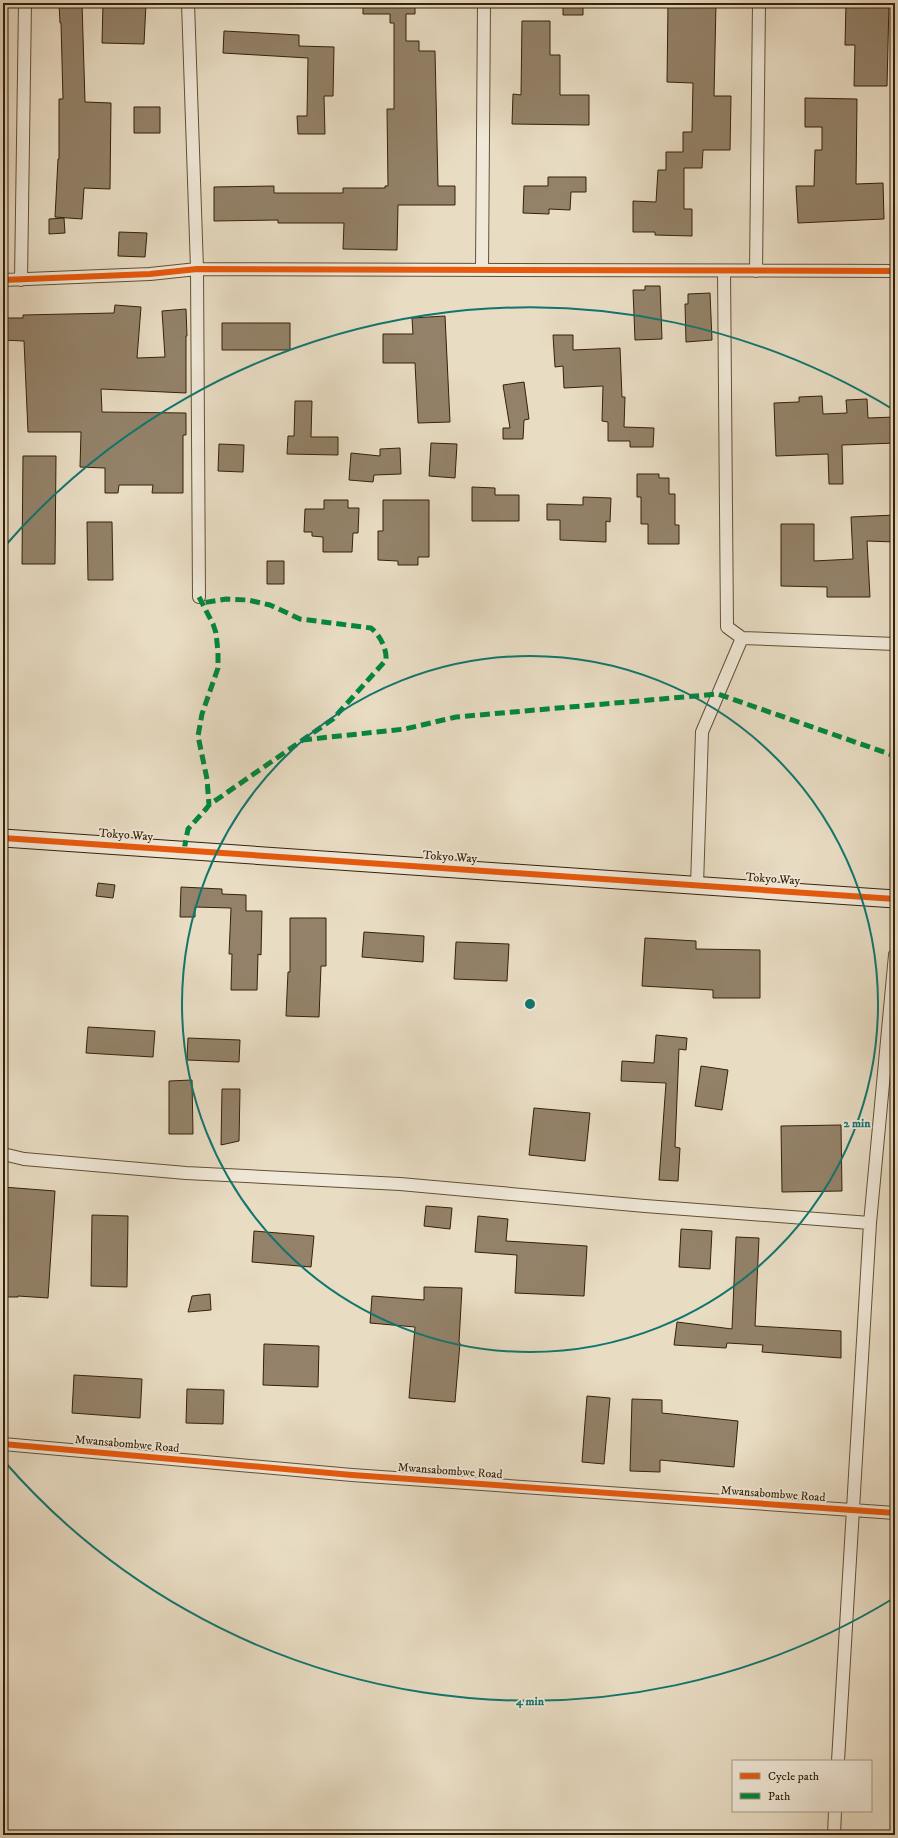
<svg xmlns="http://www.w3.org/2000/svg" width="898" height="1838" font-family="'IM FELL DW Pica',serif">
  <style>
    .building { fill: #938269; stroke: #362107 }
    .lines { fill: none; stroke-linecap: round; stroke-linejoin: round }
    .street-casing { stroke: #625036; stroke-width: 14 }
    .secondary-casing { stroke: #362107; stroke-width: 19 }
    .street { stroke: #f0e8d8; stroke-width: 12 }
    .secondary { stroke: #f0e8d8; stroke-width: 17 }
    .quiet { stroke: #00873e; stroke-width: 5; stroke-dasharray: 10 5; stroke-linecap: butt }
    .cycleway-casing { stroke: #f0e8d8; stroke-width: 8 }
    .cycleway { stroke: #e8590c; stroke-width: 6 }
    .ring { fill: none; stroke: #0f766e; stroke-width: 2 }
    .labels { text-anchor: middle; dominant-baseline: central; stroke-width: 3.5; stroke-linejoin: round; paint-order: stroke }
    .street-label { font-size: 12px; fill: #362107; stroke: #f0e8d8 }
    .centre { fill: #0f766e; stroke: #f0e8d8; stroke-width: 2 }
    .ring-label { font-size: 12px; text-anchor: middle; font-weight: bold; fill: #0f766e; stroke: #f0e8d8; stroke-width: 3.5; stroke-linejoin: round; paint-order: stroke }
  </style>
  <rect width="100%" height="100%" fill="#e8dcc3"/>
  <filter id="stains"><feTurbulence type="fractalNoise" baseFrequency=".005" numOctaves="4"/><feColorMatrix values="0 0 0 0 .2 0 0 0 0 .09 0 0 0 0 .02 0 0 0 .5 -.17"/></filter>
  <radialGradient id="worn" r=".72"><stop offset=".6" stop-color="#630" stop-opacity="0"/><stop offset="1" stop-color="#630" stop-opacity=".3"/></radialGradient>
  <path class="building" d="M59,3H82L85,102L111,103L110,189L84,188L82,219L55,217L58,159H59V99H63L61,23H60Z
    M103,3H146L144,44L102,43Z
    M363,3H415V14H406V41H419V51H435L438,186H455V205H398L397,250L343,249L344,223H278V220L214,221V187L274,186V193H343V188H385V186H388L387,109H394V23H390V14H363Z
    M563,3H583V15H563Z
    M668,3H716L714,96H731L730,150H703L702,168H684V209H692V236L655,235V232H633V201L656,202L658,170H666V152H683V132H692L693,83L667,82Z
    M846,3H889L887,86H854L855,45H845Z
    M522,21H550V55H560V95H589V125L512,124L513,94L521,95Z
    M224,31L299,35V46L334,47L333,96H324L325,134H298L297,116H307L308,58L223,53Z
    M805,98L857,99L856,184L883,183L884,219L798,223L796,186H814L815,150H822V127H805Z
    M134,107H160V133H134Z
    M548,177H586V192H571L570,210L549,209V214L523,213L524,186H548Z
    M64,218L65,233L49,234V219Z
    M119,232L147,233L145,257L118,256Z
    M645,286H660L662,339L635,340L633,290H645Z
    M710,293L712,340L686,342L685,304H688V294Z
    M115,305L141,307L137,358L165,357L162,311L186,309L187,336H186V393L101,389L102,412L186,413V435H183V493H152L153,485H119L118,493H105V468L80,467L81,432H28L24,341L3,340V318H23V315L114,313Z
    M445,316L450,422L418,423L415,363H383V334H413L412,318Z
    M222,323H290V350H222Z
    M553,335H573V350L620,348L622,397H625L624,427L654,428L653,447H630V441H608V422L602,421L603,386L564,388L563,366L555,367Z
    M524,382L529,419L524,420L523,439H503V428H510L503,385Z
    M822,396L823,414L847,413L846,400L867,399L868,418L895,417V443L842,445L843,484H829L828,454L776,456L774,403L799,402V397Z
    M295,401H312L311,437H338V455L287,454L288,436H294Z
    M431,443L457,444L455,478L429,476Z
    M219,444L244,445L243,472L218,471Z
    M400,448L401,474L374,475L373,482L349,480L351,453L380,456V449Z
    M23,456H56L55,564H22Z
    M637,474H659V478H669V494H675V525H679V544H648V524H641V497H637Z
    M472,487L495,488V495H519V521H472Z
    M583,497L611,498L610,522L606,521V542L560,540V520H547V504L583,505Z
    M324,500H348V508H359L358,533H353L352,552H323V537L312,536V532H304L305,509H324Z
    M383,500H429V557H418V565H398V561L378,560V531H383Z
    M895,515V542L867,541L870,597H827V587L781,586V524H814V561L853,559L851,517Z
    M87,522H112L113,580H88Z
    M267,561H284V584H267Z
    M98,883L115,885L113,898L96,896Z
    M181,887L222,889V894L246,895V911H262L261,955L258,954L257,990H231L232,954H229L231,908L195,907V917H180Z
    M290,918H326V966H321L319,1017L286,1016L288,972H290Z
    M364,932L424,936L423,962L362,957Z
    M645,938L696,941V949L760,950V998H713V990L642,986Z
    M456,942L509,944L507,981L454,979Z
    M88,1027L155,1031L153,1057L86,1053Z
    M656,1035L687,1038L686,1050L679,1049L675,1147L680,1148L678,1181L659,1180L666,1083L621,1081L622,1061L654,1063Z
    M188,1038L240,1040L239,1062L187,1060Z
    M701,1066L728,1070L722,1110L695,1106Z
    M192,1080L193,1134H169V1081Z
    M222,1089H240L239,1141L221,1145Z
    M534,1108L590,1113L585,1161L529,1155Z
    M841,1125L842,1191L782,1192L781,1126Z
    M3,1187L55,1191L48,1298L18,1296V1297H3Z
    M426,1206L452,1208L450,1229L424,1226Z
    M92,1215L128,1216L127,1287L91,1286Z
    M478,1216L508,1219L506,1241L587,1246L584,1296L515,1293L517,1255L475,1252Z
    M681,1229L712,1231L710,1269L679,1267Z
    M254,1231L314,1236L311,1267L252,1262Z
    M736,1237L759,1238L755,1326L841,1331V1358L762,1352L763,1345L727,1343L726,1348L674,1345L677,1322L732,1329Z
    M424,1287L462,1288L459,1342L460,1343L455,1402L409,1398L415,1327L370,1323L372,1296L424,1300Z
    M210,1294L211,1310L188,1312L192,1296Z
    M264,1344L319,1346L318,1387L263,1385Z
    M74,1375L142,1379L140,1418L72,1413Z
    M187,1389L224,1390L223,1424L186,1423Z
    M587,1396L610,1398L604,1464L582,1462Z
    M632,1399L662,1400V1413L738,1421L734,1467L660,1460V1472L630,1471Z"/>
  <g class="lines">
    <g class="street-casing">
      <path id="street" d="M188,3L197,269L199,597
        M482,270L484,3
        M724,271L727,627L742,638L895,644
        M756,271L759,3
        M3,280L150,274L197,269L895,271
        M21,280L25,3
        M697,885L702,732L742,638
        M3,1154L24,1159L186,1173L400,1184L645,1206L870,1223
        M3,1444L352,1475L895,1513
        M838,1761L870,1223L895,955
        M834,1835L835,1811"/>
    </g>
    <g class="secondary-casing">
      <path id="secondary" d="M3,838L895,899"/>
    </g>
    <use href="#street" class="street"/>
    <use href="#secondary" class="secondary"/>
    <path class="quiet" d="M199,597L213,624L216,633L218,652V668L202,714L198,736L207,779L209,805
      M302,740L405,729L456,717L718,694L895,756
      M184,850L188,829L206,809L209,805L333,719L386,660C387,649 380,635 371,628L300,619L270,605L248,600L226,599L202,603"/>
    <g class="cycleway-casing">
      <path id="cycleway" d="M3,280L150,274L197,269L895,271
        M3,838L895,899
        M3,1444L352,1475L895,1513"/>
    </g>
    <use href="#cycleway" class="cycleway"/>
  </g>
  <g class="ring">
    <circle cx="530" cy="1004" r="348"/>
    <path d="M894 1598A697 697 0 0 1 4 1461M4 547A697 697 0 0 1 894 410"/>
  </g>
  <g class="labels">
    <g class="street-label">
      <text transform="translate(126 835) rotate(4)">Tokyo Way</text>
      <text transform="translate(450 857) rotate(4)">Tokyo Way</text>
      <text transform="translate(773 879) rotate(4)">Tokyo Way</text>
      <text transform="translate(127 1444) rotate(5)">Mwansabombwe Road</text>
      <text transform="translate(450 1471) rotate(4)">Mwansabombwe Road</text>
      <text transform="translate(773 1494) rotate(4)">Mwansabombwe Road</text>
    </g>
  </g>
  <circle cx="530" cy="1004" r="6" class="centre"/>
  <g class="ring-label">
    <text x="857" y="1127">2 min</text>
    <text x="530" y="1705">4 min</text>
  </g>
  <rect width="898" height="1838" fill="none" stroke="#e8dcc3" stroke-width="16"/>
  <rect x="4" y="4" width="890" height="1830" fill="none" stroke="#362107" stroke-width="2"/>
  <rect x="8" y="8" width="882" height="1822" fill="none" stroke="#362107"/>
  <rect x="732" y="1760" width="140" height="52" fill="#f0e8d8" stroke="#a69884"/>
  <rect x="740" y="1773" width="20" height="6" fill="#e8590c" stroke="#a69884"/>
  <text x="768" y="1780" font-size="12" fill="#362107">Cycle path</text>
  <rect x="740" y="1793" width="20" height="6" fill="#00873e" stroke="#a69884"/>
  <text x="768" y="1800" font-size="12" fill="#362107">Path</text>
  <rect width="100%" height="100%" filter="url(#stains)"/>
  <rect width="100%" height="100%" fill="url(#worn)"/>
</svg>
